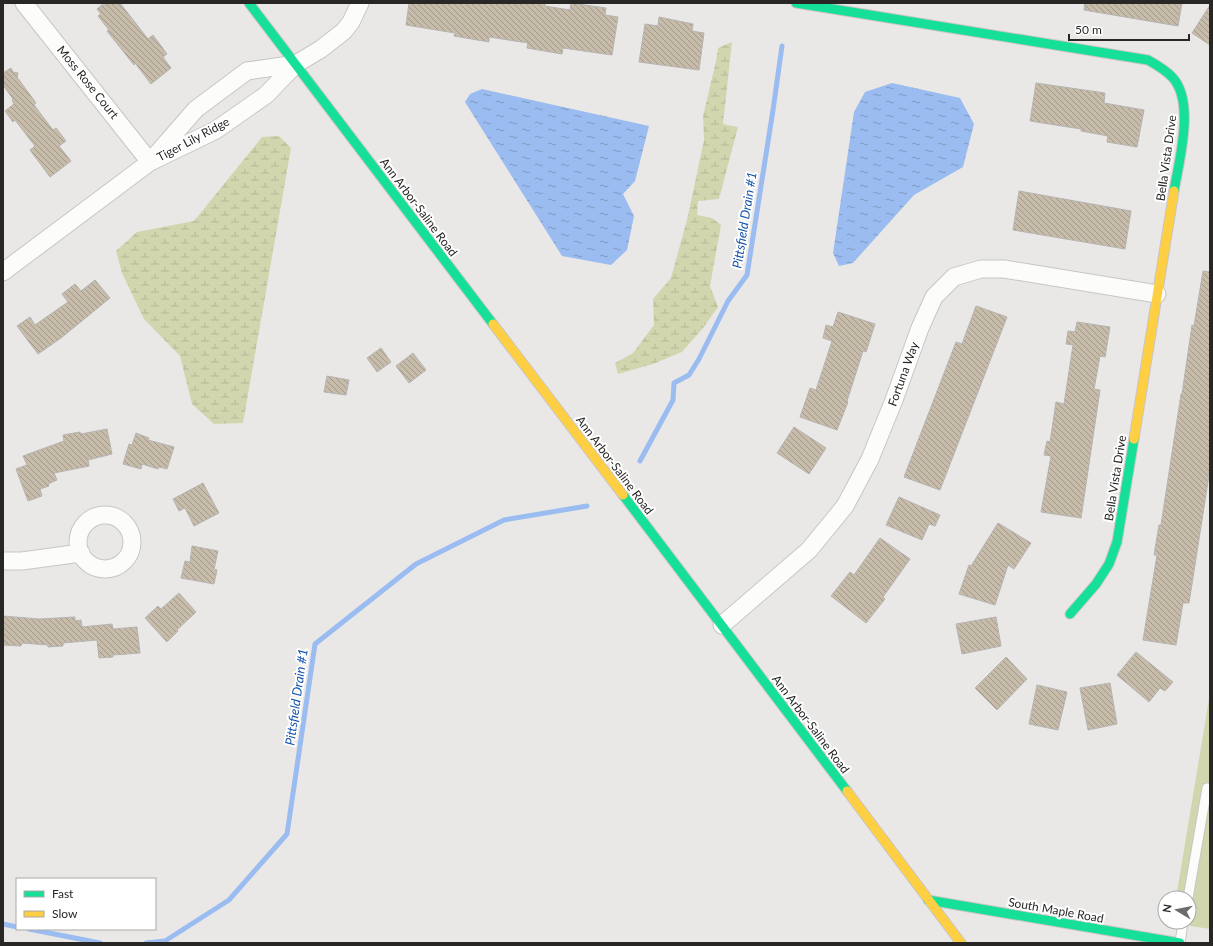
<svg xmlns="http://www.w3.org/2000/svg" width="1213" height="946" font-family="Lato,sans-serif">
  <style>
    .green { fill: #d1d6af }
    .wetland { fill: url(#wetland-marsh) }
    .water { fill: url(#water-ripples) }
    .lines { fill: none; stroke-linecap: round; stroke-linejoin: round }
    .stream { stroke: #9abcf0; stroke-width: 5 }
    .building { fill: url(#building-back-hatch); stroke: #b5b4b2 }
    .lane-casing { stroke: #c7c6c4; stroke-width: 11 }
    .street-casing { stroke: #c7c6c4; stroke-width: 19 }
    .fast-casing { stroke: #c7c6c4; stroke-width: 11 }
    .slow-casing { stroke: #c7c6c4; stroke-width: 11 }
    .lane { stroke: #fcfcfb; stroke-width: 9 }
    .street { stroke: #fcfcfb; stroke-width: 17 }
    .fast { stroke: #16e098; stroke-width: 9 }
    .slow { stroke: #ffcf43; stroke-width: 9 }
    .labels { text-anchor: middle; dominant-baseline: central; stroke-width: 4; stroke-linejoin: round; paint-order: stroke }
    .street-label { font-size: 12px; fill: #282726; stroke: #fff }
    .water-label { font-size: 13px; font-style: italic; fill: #1352a9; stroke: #fff }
  </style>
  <defs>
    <pattern id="wetland-marsh" width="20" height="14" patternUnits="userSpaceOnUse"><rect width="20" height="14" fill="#d1d6af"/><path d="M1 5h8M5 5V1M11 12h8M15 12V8" fill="none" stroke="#b3b896"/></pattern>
    <pattern id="water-ripples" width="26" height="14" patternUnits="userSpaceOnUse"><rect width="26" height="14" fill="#9abcf0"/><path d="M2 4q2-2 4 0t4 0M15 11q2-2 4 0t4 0" fill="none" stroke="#7e99c2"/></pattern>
    <pattern id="building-back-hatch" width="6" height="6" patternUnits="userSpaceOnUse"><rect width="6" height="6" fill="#c7bbaa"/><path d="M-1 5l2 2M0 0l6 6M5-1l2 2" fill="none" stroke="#a2988a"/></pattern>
  </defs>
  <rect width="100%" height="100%" fill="#eae8e6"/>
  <path class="green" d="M1210,693V929L1172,923V922H1189V898H1176Z"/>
  <path class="wetland" d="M732,42L723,124L738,127L719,199L698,201L697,215L712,218L721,225L710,286L718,307L703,328L682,352L653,364L618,374L615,363L633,353L654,325L653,299L671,278L687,220L704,140L703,116L716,61L718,48Z
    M279,136L291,148L243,423L214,424L192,404L180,356L144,319L122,273L116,251L137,232L194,221L262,137Z"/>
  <path class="water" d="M892,83L960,98L974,124L963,167L914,195L853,263L839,266L833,253L854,112L865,92Z
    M482,89L649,126L635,181L623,194L634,216L627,250L611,265L562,256L465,102L470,94Z"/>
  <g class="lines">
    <path class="stream" d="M640,461L673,400L674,383L689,375L699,359L728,301L747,275L773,110L782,46
      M3,924L17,927
      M29,929L100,943
      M146,943L165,941L229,900L287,834L315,644L416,564L504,520L587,506"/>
  </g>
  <path class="building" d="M104,3H120L148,39L153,35L167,54L163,57L171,68L151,84L135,63L134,65L107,31L109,30L98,16L101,14L97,9Z
    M409,3H545V6L570,10L571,3L606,8L605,15L618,17L612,55L563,48L562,54L527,48L528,43L489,37V42L454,36L455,33L406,25Z
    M1085,3H1182L1178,26L1084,10Z
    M1210,5V45L1192,33Z
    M659,17L693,24L692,31L704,33L699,70L639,62L645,24L658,26Z
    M11,68L13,72L18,73L17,77L36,103L34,105L53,130L56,128L66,141L59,146L71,161L50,177L30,150L35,146L15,120L13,122L5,111L14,104L12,100L13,99L3,85V73Z
    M1036,83L1105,93L1104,103L1144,110L1137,147L1107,142L1108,136L1081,131V129L1030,121Z
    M1019,191L1131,211L1125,249L1013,230Z
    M1203,271L1210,272V469L1189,603H1183L1176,645L1143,640L1157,555H1154L1159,525H1161L1181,394H1182L1192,325L1194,326Z
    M95,280L110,298L61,338L38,354L17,326L30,317L35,325L68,302L62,294L75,284L81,291Z
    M976,306L1007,317L940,490L904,477L956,342L962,344Z
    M838,312L875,324L866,352L863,351L847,401L848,402L837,430L800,417L810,388L816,390L832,341L823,338L826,325L833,327Z
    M1077,322L1110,327L1105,357L1100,356L1094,389L1100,390L1081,518L1041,512L1051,456L1044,455L1047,441L1050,442L1056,402L1064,404L1073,345L1066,344L1068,331L1075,332Z
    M381,348L391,362L377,372L367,358Z
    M413,353L426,370L409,383L396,366Z
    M327,376L349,380L346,395L324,392Z
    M794,427L826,448L809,474L777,453Z
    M107,429L112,454L88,460L89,466L54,473L57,480L48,484L49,486L40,489L42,496L28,501L16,469L27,465L23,456L64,441L63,435L80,432L81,434Z
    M136,433L149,438L148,440L174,447L167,469L159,467L158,469L142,464L141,469L123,464L129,444L132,445Z
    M203,483L219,513L194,526L185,508L179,511L173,499Z
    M899,497L940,515L935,526L929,524L922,540L886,525Z
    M998,523L1031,543L1014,569L1008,565L995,605L959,594L969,565L971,566Z
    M880,538L910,559L883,597L885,599L866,623L831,596L850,572L854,575Z
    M192,546L218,551L214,569L217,570L214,584L181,578L185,561L190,562Z
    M179,593L196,612L177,630L178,631L167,642L145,618L158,606L161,609Z
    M3,616L39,619L75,617V621L81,620L82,627L112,624L113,629L137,627L140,653L113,655V657L99,658L97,640L63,643V646L48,647V645L22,643L21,646L3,645Z
    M996,617L1001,646L962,654L956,624Z
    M1136,652L1173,682L1165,691L1160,688L1149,702L1117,675Z
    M1006,657L1027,679L997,710L975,688Z
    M1110,683L1117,724L1088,730L1080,688Z
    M1037,685L1067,692L1058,730L1029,724Z"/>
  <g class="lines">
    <g class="lane-casing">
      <path id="lane" d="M1188,898L1207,788
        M1180,943L1183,922"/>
    </g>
    <g class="street-casing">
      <path id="street" d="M24,3L150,162
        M155,156L196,109L247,71L296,64
        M3,272L150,162L216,130L266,95L296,64L321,49L344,31L351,22L360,3
        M78 542a27 27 0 1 1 54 0a27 27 0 1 1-54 0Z
        M3,561H22L81,553
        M722,625L809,550L845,506L870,459L894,400L920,328L934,297L954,277L981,269H1004L1157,294"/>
    </g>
    <g class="fast-casing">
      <path id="fast" d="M249,3L493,324
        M796,3L1148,60C1157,65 1166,70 1173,78C1195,103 1179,161 1174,191
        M623,495L847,791
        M1070,614L1096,584L1109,564L1117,542L1134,439
        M928,900L1180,943"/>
    </g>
    <g class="slow-casing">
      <path id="slow" d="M493,324L623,495
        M1134,439L1174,191
        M847,791L961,943"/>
    </g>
    <use href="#lane" class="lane"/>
    <use href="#street" class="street"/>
    <use href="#fast" class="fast"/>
    <use href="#slow" class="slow"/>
  </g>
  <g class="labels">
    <g class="street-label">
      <text transform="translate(88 82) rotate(51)">Moss Rose Court</text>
      <text transform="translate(193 139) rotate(-28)">Tiger Lily Ridge</text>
      <text transform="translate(1166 158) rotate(-82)">Bella Vista Drive</text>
      <text transform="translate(419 207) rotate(53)">Ann Arbor-Saline Road</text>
      <text transform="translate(903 374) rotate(-70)">Fortuna Way</text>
      <text transform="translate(615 465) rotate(53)">Ann Arbor-Saline Road</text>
      <text transform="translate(1115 478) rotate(-81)">Bella Vista Drive</text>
      <text transform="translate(811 724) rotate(53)">Ann Arbor-Saline Road</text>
      <text transform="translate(1056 910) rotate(10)">South Maple Road</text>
    </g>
    <g class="water-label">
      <text transform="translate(744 220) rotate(-81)">Pittsfield Drain #1</text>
      <text transform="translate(296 697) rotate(-82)">Pittsfield Drain #1</text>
    </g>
  </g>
  <rect width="1213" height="946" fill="none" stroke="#282726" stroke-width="8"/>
  <rect x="16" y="878" width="140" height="52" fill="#ffffff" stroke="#a9a9a8"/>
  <rect x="24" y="891" width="20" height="6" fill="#16e098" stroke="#a9a9a8"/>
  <text x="52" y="898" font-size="12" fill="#282726">Fast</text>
  <rect x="24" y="911" width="20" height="6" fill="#ffcf43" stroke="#a9a9a8"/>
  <text x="52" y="918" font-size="12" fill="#282726">Slow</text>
  <g transform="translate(1177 910) rotate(280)"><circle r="19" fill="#ffffff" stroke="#a9a9a8"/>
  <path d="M0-3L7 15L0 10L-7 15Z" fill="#6c6b69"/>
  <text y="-6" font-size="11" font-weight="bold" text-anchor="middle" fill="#282726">N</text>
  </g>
  <path d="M1069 34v6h120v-6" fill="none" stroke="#282726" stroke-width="2"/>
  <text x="1075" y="34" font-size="12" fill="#282726" stroke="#ffffff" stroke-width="3" paint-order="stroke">50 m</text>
</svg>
